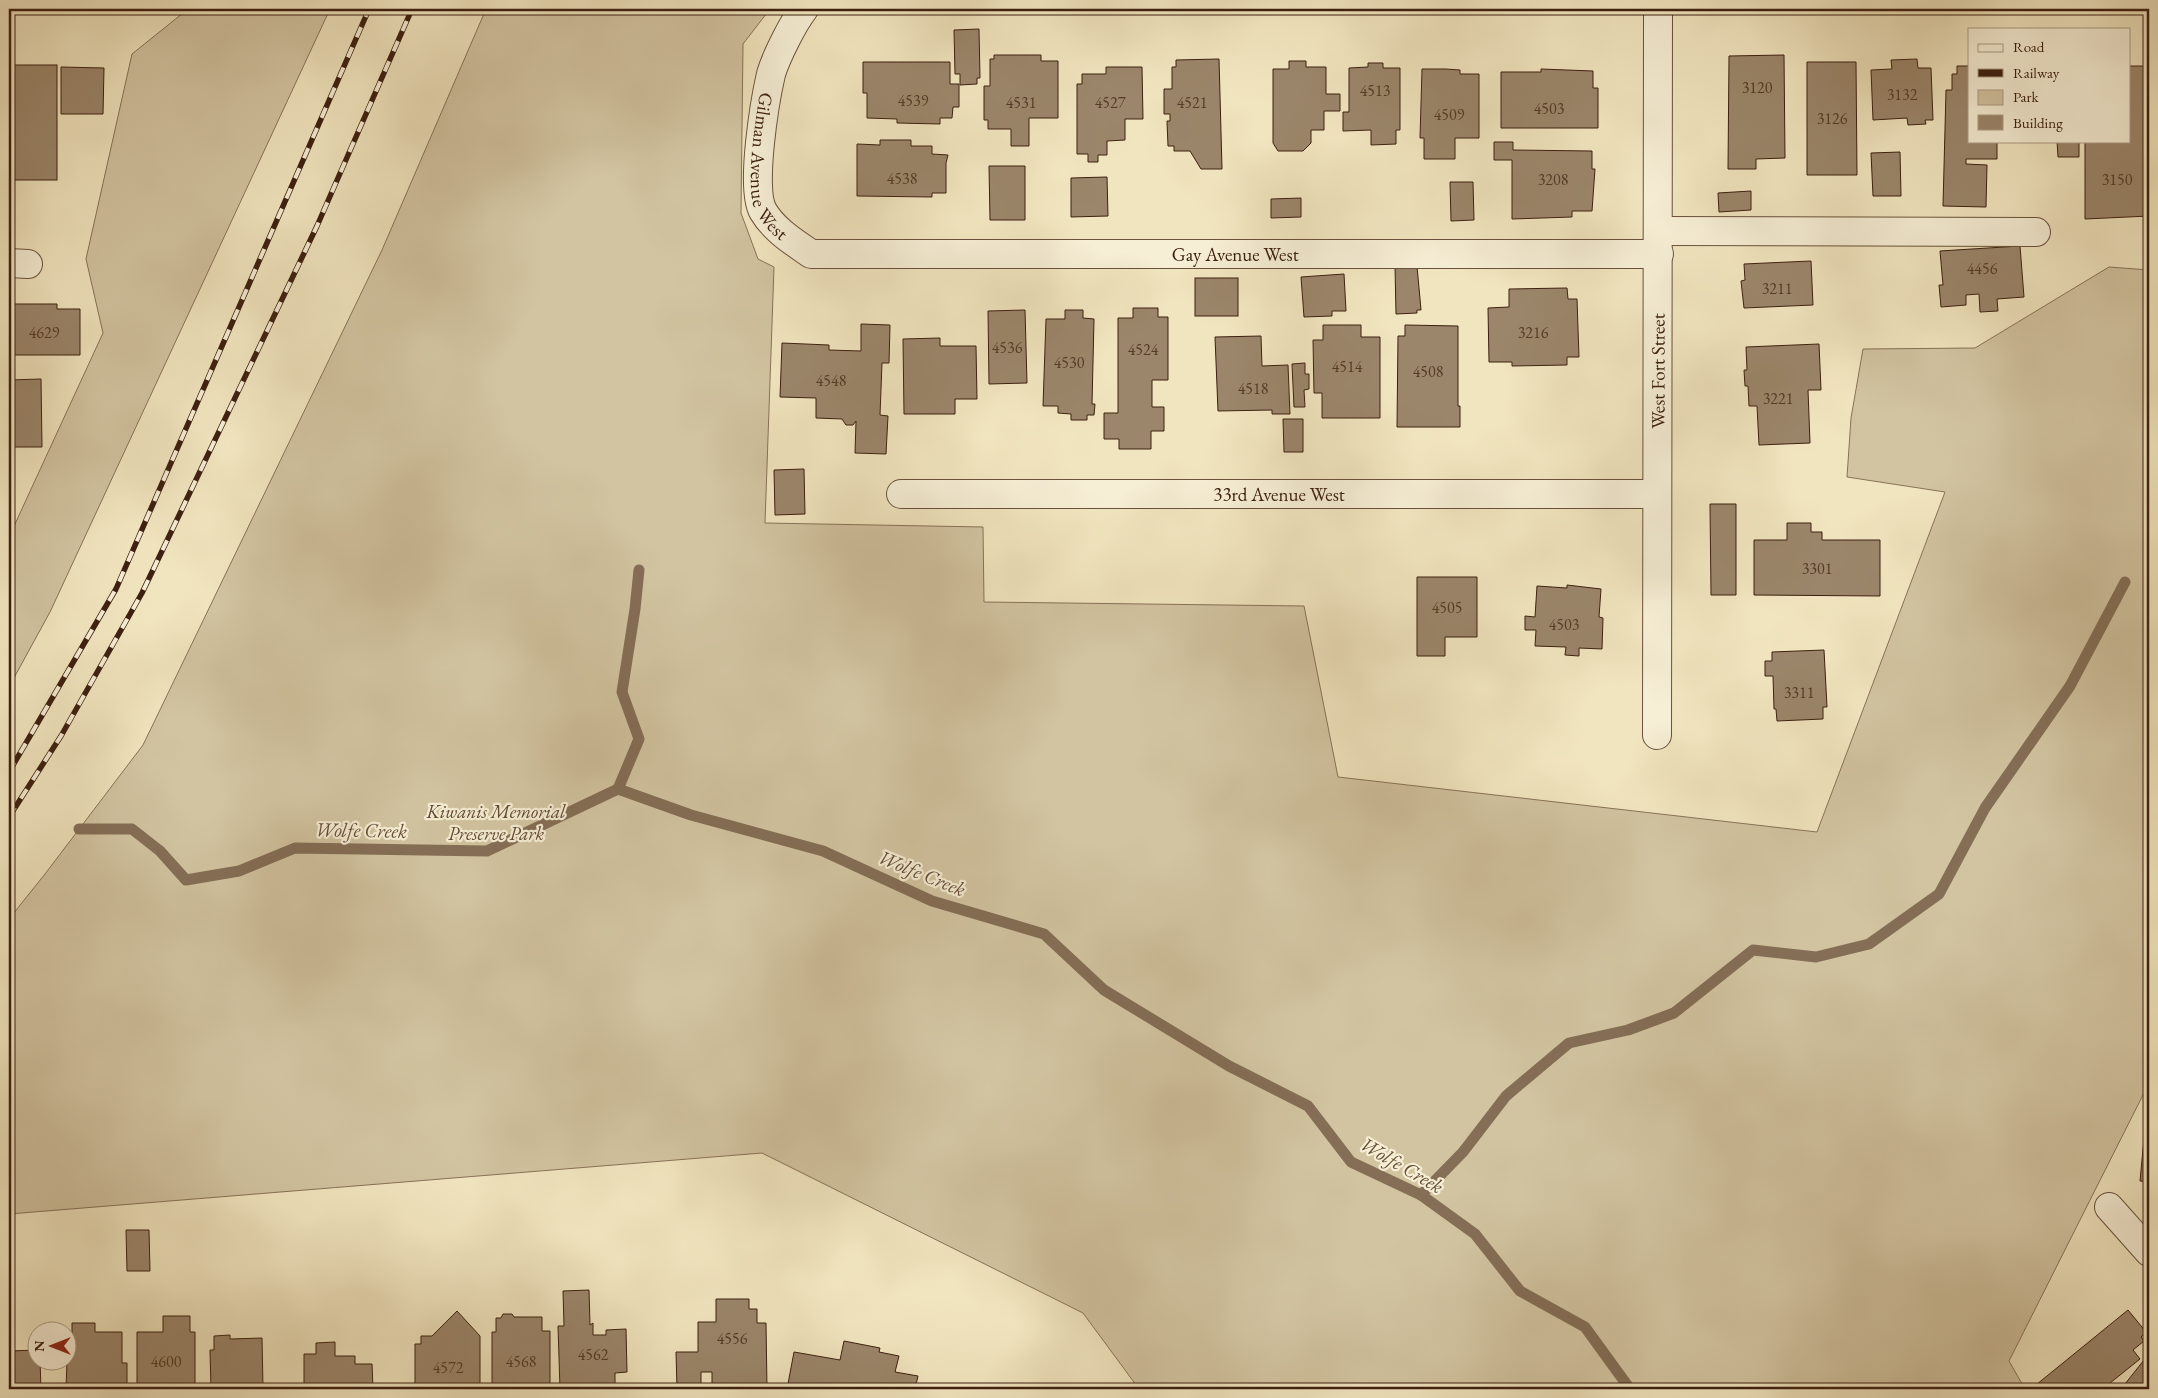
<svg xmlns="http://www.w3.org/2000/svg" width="2158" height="1398" viewBox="0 0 2158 1398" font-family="'EB Garamond',serif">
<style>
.green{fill:#d2c4a1;stroke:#887258}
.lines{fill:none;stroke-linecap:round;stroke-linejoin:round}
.stream{stroke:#846e56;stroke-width:11}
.building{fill:#9b866b;stroke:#3d2010}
.minor-casing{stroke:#6a513c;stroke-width:30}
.minor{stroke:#f6eed5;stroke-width:28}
.rail-casing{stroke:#3d2010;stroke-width:5.5}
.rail{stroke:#f6eed5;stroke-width:4;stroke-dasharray:11;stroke-linecap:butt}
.labels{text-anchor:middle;stroke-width:4.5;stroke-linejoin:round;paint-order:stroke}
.number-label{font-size:16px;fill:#543a27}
.street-label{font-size:19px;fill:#3d2010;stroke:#f6eed5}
.park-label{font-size:19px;font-style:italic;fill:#624934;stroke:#f6eed5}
.water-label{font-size:20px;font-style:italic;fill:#674e39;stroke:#f6eed5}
</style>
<rect width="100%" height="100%" fill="#f1e5bf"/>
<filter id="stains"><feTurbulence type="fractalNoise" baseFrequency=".004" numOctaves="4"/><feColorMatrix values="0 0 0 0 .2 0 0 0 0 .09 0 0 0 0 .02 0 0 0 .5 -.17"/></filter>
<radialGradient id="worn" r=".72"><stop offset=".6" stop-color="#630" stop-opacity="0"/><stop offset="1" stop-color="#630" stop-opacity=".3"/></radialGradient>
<g class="green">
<path d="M188,9H330L50,612L9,687V537L103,333L86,259L132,54Z"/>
<path d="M486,9H770L743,44L741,213L758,259L774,267L765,523L983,527L984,602L1304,606L1338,777L1817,832L1945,492L1847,477L1851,418L1863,349L1975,348L2109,267L2149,270V1083L2009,1361L2025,1389H1139L1083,1313L762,1153L9,1214V919L45,874L143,745L382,250Z"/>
</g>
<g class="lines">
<g class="stream">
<path d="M618,789L639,739L622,692L635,609L639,570"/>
<path d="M79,829H132L160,851L186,880L239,871L295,848L487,851L618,789L691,815L823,851L932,901L1044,934L1104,990L1229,1066L1308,1106L1351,1162L1421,1195L1475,1234L1520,1291L1585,1327L1630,1389"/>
<path d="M1421,1195L1463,1152L1506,1096L1569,1043L1628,1030L1674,1013L1753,950L1816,957L1869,944L1939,894L1985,808L2070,686L2125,582"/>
</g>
</g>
<g class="building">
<path d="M979,29L980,78H977V84L960,85V74H955L954,30Z"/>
<path d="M994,55H1041V61H1058V118H1029V146H1011V129H988V120H984V86H990V59H994Z"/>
<path d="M1784,55L1785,158L1756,159V169H1728L1729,56Z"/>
<path d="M1219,59L1222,169H1201L1190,151H1174V146H1168L1167,121H1170V114H1164V89H1172V67H1176V60Z"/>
<path d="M1917,59L1918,68H1931L1933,120H1925L1926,124L1908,125L1907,118L1873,120L1871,70L1892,69L1891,60Z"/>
<path d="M1289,61H1306V67H1326V94H1340V111H1324V130H1311V143L1303,151H1278L1273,143V69H1289Z"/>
<path d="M863,62H950V84H959V107H953L952,118H940V124L897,123V119L867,118V93H863Z"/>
<path d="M1807,62H1856L1857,175H1807Z"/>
<path d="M1368,63H1383V68H1400V130H1396V144L1371,145V130L1343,131V112H1349V68L1368,67Z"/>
<rect x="9" y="65" width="48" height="115"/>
<path d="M1957,66H1969V141H1997V159H1966V164L1987,165L1986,207L1943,206L1946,90H1952V74H1957Z"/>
<path d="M2129,66H2149V216L2085,219V141H2129Z"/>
<path d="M61,67L104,68L103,114H61Z"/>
<path d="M1106,67H1142L1143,119H1125V140L1107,141V155H1098V162H1088V154H1077V84H1082V74H1106Z"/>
<path d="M1422,69H1446L1460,70V74H1479V138H1455V159H1424V138H1420Z"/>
<path d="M1541,69L1593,71V88H1598V128H1501V72H1541Z"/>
<path d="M880,140H911V146H932V154L948,155L946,163V193H932V197L857,196V144L880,145Z"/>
<path d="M2057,141H2079V157H2058Z"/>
<path d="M1494,142H1513V150L1592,151V169H1595L1592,211H1572V217L1512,219V160H1494Z"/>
<path d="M1900,152L1901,196H1873L1871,153Z"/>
<path d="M989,166H1025V220H990Z"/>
<path d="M1107,177L1108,216L1071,217V178Z"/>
<path d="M1450,182H1473L1474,220L1451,221Z"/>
<path d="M1751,191V210L1719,212L1718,193Z"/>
<path d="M1301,198V217L1271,218V199Z"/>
<path d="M2020,246L2024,297L1997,299L1998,311L1980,312L1979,294L1966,295V305L1941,307L1939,285H1943L1940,251Z"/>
<path d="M1811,261L1813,305L1744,308L1741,281L1745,280L1744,264Z"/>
<path d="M1395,266H1417L1421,310H1417V313L1396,314Z"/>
<path d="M1344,274L1346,311H1332V316L1304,317L1301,277Z"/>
<rect x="1195" y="278" width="43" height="38"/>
<path d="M1567,288L1568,299H1577L1579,357H1567V365L1512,366V362H1489L1488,308L1509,307V289Z"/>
<path d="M9,296H14V304H57V309H80V355H9Z"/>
<path d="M1133,308H1158V317H1168V380H1152V407H1164V431H1151V449H1119V439H1104V413H1118V318H1133Z"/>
<path d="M1025,310L1027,383L989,384L988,311Z"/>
<path d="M1065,310H1083V318L1094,319L1092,404H1095L1094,415H1087V420H1071V414L1058,413V406H1043L1046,319H1065Z"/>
<path d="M861,324L890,325L889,363H882L880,415L888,416L886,454L855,453L856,421L853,425H846L842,419L816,418V398L780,397L782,343L829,345V350L861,351Z"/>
<path d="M1323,325H1361V337H1380V418H1322V393H1314L1313,340H1323Z"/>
<path d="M1405,325L1458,326V406H1460V427H1397L1398,336H1405Z"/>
<path d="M1261,336L1262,366L1288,365L1290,414H1272V410L1218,411L1215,337Z"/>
<path d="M940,338V346H976L977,399H955V414H904L903,339Z"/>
<path d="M1819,344L1821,390H1808L1810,443L1759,445L1757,406H1749L1748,386H1745L1744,370H1747L1746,347Z"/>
<path d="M1305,363V374H1309V389L1304,390L1305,407H1294L1292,364Z"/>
<path d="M41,379L42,447H9V380Z"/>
<path d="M1283,419H1303V452H1284Z"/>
<path d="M804,469L805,514L775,515L774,470Z"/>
<path d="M1710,504H1736V595H1711Z"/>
<path d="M1787,523H1811V532H1822V540H1880V596L1754,595V540H1787Z"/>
<path d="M1417,577H1477V637H1445V656H1417Z"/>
<path d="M1567,585L1601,589L1599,617L1603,618L1602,649L1579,648V656L1565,655L1566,647L1535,646L1536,630H1525V616L1535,617L1537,586L1567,588Z"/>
<path d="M1824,650L1827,707H1823V719L1777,721L1776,709H1774L1773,676H1765V661H1772V652Z"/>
<path d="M2146,1117H2149V1182L2140,1181Z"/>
<path d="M126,1230H149L150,1271H127Z"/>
<path d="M589,1290L590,1325L593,1323V1335H606V1330L626,1329L627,1372L615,1373V1389H560L558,1326H564L563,1291Z"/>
<path d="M716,1299H749V1309H757V1323H766L767,1389H712V1372H701V1389H677L676,1352H698V1322H716Z"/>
<path d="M2128,1310L2146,1332L2141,1337L2144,1341L2133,1350L2140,1359L2105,1387L2113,1389H2031Z"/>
<path d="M457,1311L480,1336V1389H415V1344H421V1336H432Z"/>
<path d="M503,1314H512L514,1317H542V1331H550V1389H492V1332H496V1318H501Z"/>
<path d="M163,1316H190V1332H195V1389H137V1332H163Z"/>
<path d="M72,1323H95V1332H122V1363H127V1384H121V1389H66L68,1333H72Z"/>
<path d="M230,1335V1339L262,1338L263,1389H211L210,1350H214V1336Z"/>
<path d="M844,1341L880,1348L879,1352L899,1356L895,1372L918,1376L915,1389H787L794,1352L840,1360Z"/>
<path d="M335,1342V1356H355V1364H372L373,1389H304V1354H316V1343Z"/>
<path d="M38,1350V1360H40L41,1389H9V1351Z"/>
<path d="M2144,1360L2147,1363L2149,1361V1389H2121Z"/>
</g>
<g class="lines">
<defs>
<g id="minor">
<path id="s1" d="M804,9C793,23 776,57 771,74C765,100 750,189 763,211C774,230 794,242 811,254H1659"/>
<path d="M1659,231L2036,232"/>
<path d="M9,263L28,264"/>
<path id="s2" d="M901,494H1656"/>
<path id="s3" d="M1657,735L1658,9"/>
<path d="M2109,1207L2149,1252"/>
</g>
</defs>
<use href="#minor" class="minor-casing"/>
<use href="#minor" class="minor"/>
<defs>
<g id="rail">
<path d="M9,772L116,589L369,9"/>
<path d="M9,817L61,736L142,593L317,226L412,9"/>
</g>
</defs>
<use href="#rail" class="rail-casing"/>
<use href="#rail" class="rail"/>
</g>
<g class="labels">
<g class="number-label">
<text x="1757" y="93">3120</text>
<text x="1375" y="96">4513</text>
<text x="1902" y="100">3132</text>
<text x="913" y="106">4539</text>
<text x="1021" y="108">4531</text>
<text x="1110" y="108">4527</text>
<text x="1192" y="108">4521</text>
<text x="1549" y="114">4503</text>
<text x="1449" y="120">4509</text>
<text x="1832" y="124">3126</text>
<text x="902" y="184">4538</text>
<text x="1553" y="185">3208</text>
<text x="2117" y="185">3150</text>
<text x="1982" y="274">4456</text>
<text x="1777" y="294">3211</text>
<text x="44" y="338">4629</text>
<text x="1533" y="338">3216</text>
<text x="1007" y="353">4536</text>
<text x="1143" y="355">4524</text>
<text x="1069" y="368">4530</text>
<text x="1347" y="372">4514</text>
<text x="1428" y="377">4508</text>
<text x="831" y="386">4548</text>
<text x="1253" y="394">4518</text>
<text x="1778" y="404">3221</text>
<text x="1817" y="574">3301</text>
<text x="1447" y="613">4505</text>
<text x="1564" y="630">4503</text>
<text x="1799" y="698">3311</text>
<text x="732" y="1344">4556</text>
<text x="593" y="1360">4562</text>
<text x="166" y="1367">4600</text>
<text x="521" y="1367">4568</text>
<text x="448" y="1373">4572</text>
</g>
<g class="street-label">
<text dy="7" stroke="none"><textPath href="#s1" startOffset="169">Gilman Avenue West</textPath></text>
<text dy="7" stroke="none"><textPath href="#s1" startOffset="701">Gay Avenue West</textPath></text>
<text dy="7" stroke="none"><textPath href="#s3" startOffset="364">West Fort Street</textPath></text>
<text dy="7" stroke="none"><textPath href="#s2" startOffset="378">33rd Avenue West</textPath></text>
</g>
<g class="park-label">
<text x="496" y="818">Kiwanis Memorial<tspan x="496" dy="22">Preserve Park</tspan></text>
</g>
<g class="water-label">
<text transform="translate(361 830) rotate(1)" y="7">Wolfe Creek</text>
<text transform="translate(922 873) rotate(22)" y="7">Wolfe Creek</text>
<text transform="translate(1402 1165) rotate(30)" y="7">Wolfe Creek</text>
</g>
</g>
<rect width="2158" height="1398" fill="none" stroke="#f1e5bf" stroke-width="30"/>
<rect x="10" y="10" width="2138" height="1378" fill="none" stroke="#3d2010" stroke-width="2.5"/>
<rect x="15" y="15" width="2128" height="1368" fill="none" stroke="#3d2010"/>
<rect x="1968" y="28" width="162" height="115" fill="#f6eed5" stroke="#ac9c86"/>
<rect x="1978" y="44" width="25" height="8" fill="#f6eed5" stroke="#ac9c86"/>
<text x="2013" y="52" font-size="15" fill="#3d2010">Road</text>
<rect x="1978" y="69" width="25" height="8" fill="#3d2010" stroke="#ac9c86"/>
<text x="2013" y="78" font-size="15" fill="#3d2010">Railway</text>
<rect x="1978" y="90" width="25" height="15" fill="#d2c4a1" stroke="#ac9c86"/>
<text x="2013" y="102" font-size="15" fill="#3d2010">Park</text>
<rect x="1978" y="115" width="25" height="15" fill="#9b866b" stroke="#ac9c86"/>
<text x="2013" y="128" font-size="15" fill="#3d2010">Building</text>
<g transform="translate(52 1346) rotate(270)"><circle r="24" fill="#f6eed5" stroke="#ac9c86"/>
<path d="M0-4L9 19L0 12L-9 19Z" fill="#8f2418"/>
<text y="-8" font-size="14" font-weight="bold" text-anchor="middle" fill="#3d2010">N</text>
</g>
<rect width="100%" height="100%" filter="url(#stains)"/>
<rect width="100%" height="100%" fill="url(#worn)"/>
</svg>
